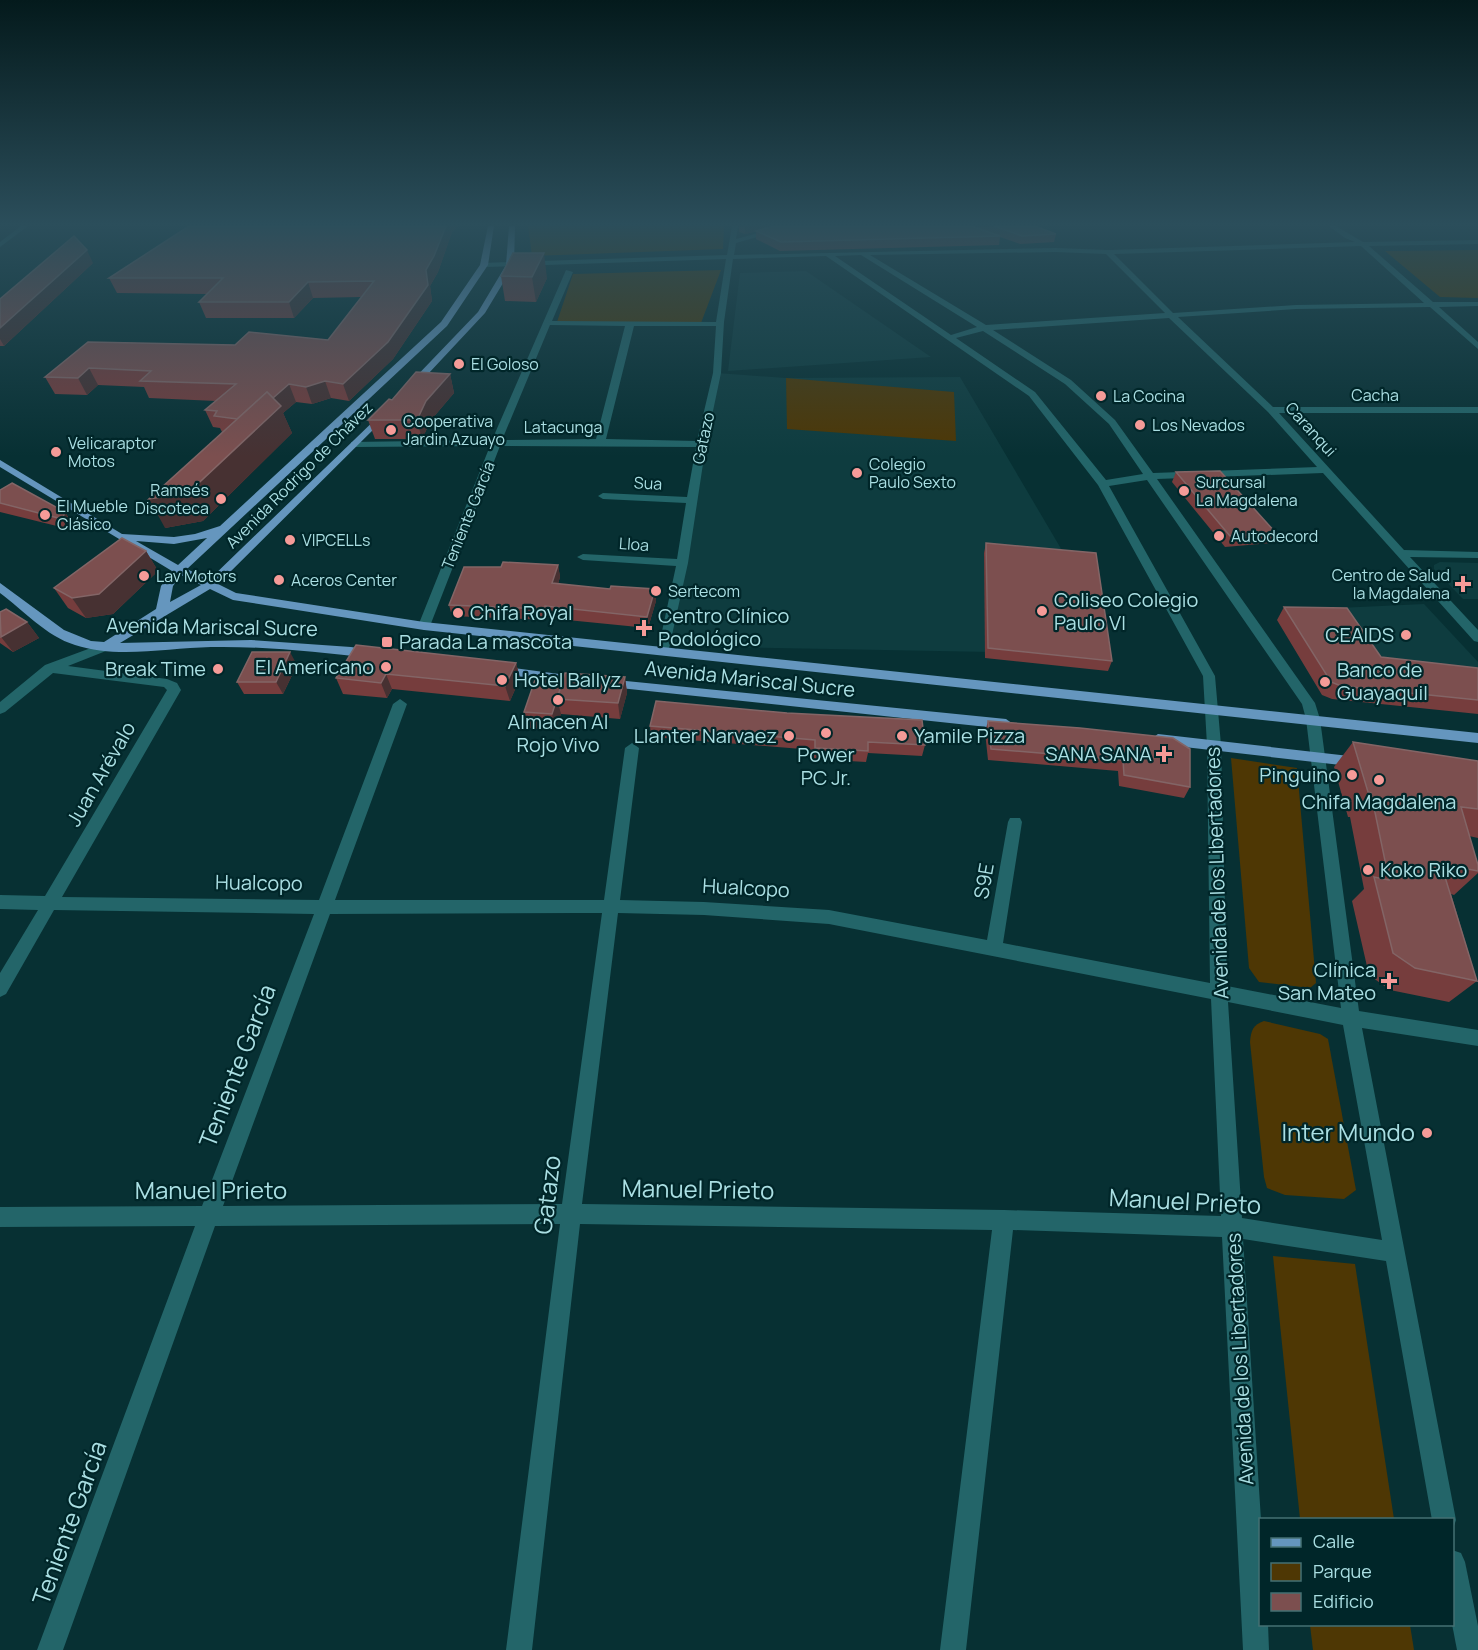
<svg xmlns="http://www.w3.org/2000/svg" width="1478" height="1650" viewBox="0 0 1478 1650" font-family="Manrope,sans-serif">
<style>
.built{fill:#0e3c3f}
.green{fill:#4e3704}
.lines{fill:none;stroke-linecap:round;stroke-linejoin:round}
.minor{fill:#236569;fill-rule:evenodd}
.major{fill:#6596be;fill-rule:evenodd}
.wall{fill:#763d3d}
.shaded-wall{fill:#473132}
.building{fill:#7c4f4f;stroke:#836566;stroke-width:1.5}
.poi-dot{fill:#f59b98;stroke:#002629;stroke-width:2}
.labels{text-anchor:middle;stroke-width:4.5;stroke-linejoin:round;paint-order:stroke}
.far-poi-label{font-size:16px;fill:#aadfe3;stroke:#002629;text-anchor:start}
.far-street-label{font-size:16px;fill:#aadfe3;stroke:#002629}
.poi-label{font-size:20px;fill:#aadfe3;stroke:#002629;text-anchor:start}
.street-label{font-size:20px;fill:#aadfe3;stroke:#002629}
.near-street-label{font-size:24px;fill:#aadfe3;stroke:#002629}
.near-poi-label{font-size:24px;fill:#aadfe3;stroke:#002629;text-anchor:end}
</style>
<rect width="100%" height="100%" fill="#073033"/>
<g class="built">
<path d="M806,271L931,357L728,371L740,273Z"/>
<path d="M717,373L786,378L960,377L1073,569L1103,654L662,646Z"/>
<path d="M1440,562L1478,563V599H1463L1434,569V565Z"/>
<path d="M1424,604L1478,662V682L1386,671L1338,608Z"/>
</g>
<g class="green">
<path d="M528,226H724L723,249L532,256Z"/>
<path d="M1478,250V298L1440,297L1385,251Z"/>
<path d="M721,270L701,323L557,322L573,274Z"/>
<path d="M786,378L954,392L956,441L787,429Z"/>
<path d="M1231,758L1297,768L1316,983L1310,988L1259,982L1249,968Z"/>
<path d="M1264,1021L1320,1034L1328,1039L1356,1190L1344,1199L1285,1195L1267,1188L1264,1177L1250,1042C1251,1030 1253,1025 1264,1021Z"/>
<path d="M1273,1256L1355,1264L1394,1519H1300Z"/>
<path d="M1310,1625H1410L1414,1650H1313Z"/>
</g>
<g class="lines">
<g class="minor">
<path d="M21,226H28L0,247V242Z"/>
<path d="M732,226H738L736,239L784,226H795L736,243L734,255L1056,248L1108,250L1355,242L1345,238L1329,226H1336L1363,242L1478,240V244L1369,246L1433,302H1478V306L1439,307L1478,342V349L1430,307L1296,309L1178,317L1273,407H1478V413H1279L1404,550L1478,552V558L1410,557L1478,630V642L1474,641L1323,473L1157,479L1315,703L1320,719L1359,1011L1478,1030V1046L1362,1028L1456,1520L1453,1529L1452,1520H1432L1386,1261L1243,1239L1261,1520L1260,1624H1268L1269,1650H1243L1222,1237L1013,1230L966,1650H940L992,1230L580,1224L532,1650H506L560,1224L215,1226L63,1650H37L195,1226L0,1227V1207L202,1206L314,914L54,910L6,994L0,997V973L38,910L0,909V895L45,896L167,690L164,687L53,673L5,712L0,714V702L45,665L107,642L111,643L113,646L111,649L68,666L167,679L177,683L181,690L62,897L319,900L393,704L400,699L407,704L335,900H604L625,748L632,743L639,748L620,900L704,902L829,910L987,940L1008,822L1010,818H1020L1022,822L1003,943L1210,983L1207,745L1203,676L1098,485L1029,396L826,256L733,259L724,322L721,373L706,444L688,563L668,653L664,654L658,650L676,566L583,560L577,557L583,554L677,559L686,503L603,499L598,496L603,493L687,497L696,447L500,446L430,626L424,630L418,626L490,446L354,447L351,446V442L492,440L566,270L573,272L552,321L716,322L726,259L484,267L481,263L727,255ZM1361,246L1424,303L1296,305L1173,313L1114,254ZM1056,252L1106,254L1165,313L986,325L870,255ZM861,255L977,327L951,335L835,256ZM1169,318L1268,412L1317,467L1153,473L1115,420L1071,380L993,330ZM550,325L625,326L596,439L502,440ZM634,326H716L713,373L697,441L606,439ZM983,331L1065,384L1109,424L1143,474L1106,480L1035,392L956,338ZM1147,480L1302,704L1306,719L1341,1008L1227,986L1221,745L1215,676L1109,486ZM578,913H602L562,1204L223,1206L330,914ZM618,913L704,915L829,924L1211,999L1221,1216L1004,1210L582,1204ZM1228,1002L1343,1025L1382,1240L1242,1218Z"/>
<path d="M1452,1550L1461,1553L1465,1562L1478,1626V1650H1457L1452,1624Z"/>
</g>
<g class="major">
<path d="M488,226H494L488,265L447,326L187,569L209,580L383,412L388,415L386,417L218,584L236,593L424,622L1478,733V743L424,630L233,600L210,589L120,643L251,640L351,647L371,650L377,654L371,658C318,652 265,646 211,647C167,648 117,659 75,645C46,636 23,610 0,593V583L64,630L91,641L104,642L156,609L161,586L172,571L0,467V460L122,534L174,537L195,534L220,526L441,322L480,265ZM207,538L178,565L136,541L174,544ZM181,575L201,585L170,602L173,586Z"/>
<path d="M509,226H515L514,265L485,313L414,389H408V385L478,312L506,265Z"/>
<path d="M499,666L582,677L589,681L582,685L494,673L493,670Z"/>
<path d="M606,679L1006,719L1013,724L1006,729L601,686L599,683L601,680Z"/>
<path d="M1158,734L1358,757L1365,762L1358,767L1158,744L1151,739Z"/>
</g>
</g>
<g class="wall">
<path d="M189,226H458L452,232L438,272L430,286L432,301L393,359L349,401L331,398L312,404L296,402L283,413L292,433L203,521L165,528L222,432L220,428L213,427L205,410L216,401L149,398L144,387L98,385L87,395L55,394L45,377L88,342L235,345L328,340L361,297L313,298L294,318H206L199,302L207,294L117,293L109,278Z"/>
<path d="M739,226H1035L1056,234L1054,242L1020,244L1000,237L999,245L780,251L756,239V231H758L745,234L739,232Z"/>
<path d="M93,263L4,346H0V299Z"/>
<path d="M501,276L547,278L536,302L505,301Z"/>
<path d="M450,374L454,393L431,420L422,439H375L368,420L392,400Z"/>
<path d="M1176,472L1276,533L1271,543L1225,547L1172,482Z"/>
<path d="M0,490L65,512L71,522L69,529L0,512Z"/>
<path d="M986,543L1112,661L1108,671L985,658L984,553Z"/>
<path d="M146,551L158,571L113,614L86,618L68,608L54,588Z"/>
<path d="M558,565L560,577L558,584L610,589H655L656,601L648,628L547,618V620L452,616L449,605L501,567Z"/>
<path d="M1284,607L1381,657L1478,668V714L1332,699L1322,695L1277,620Z"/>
<path d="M0,612L27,622L39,638L13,652L0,643Z"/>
<path d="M516,663L520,678L510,701L392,689L387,698L343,694L336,678Z"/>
<path d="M297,665L283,694H244L237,682Z"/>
<path d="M625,677L627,693L620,719L561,714L555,730L528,728L524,712L563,679Z"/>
<path d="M988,721L1080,728L1190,787L1184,798L1119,786L1118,771L988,760L985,732Z"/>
<path d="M650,726L925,745L922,756L868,753L866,762L814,759V750L651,737Z"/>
<path d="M1353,742L1478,761V838L1469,836L1478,865V873L1454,895L1451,894L1477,981L1449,1002L1390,990L1369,975L1352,901L1364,889L1350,817H1348L1334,767Z"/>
</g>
<g class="shaded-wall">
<path d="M446,226H458L452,232L438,272L430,286L432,301L393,359L349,401L343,384L426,270Z"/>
<path d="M745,226H775L745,234Z"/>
<path d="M87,250L93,263L4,346L0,339V328Z"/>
<path d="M544,253L547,278L536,302L532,277Z"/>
<path d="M308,282L313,298L294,318L289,302Z"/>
<path d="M89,368L98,385L87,395L78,378Z"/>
<path d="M450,374L454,393L431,420L422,439L417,420L426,401Z"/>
<path d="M325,381L331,398L312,404L306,387Z"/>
<path d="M289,384L296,402L283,413L292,433L203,521L165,528L149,499Z"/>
<path d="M65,512L71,522L69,529L62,519Z"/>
<path d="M146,551L158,571L113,614L86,618L72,598Z"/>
<path d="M558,565L560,577L555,594L552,583Z"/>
<path d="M655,589L656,601L648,628L647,617Z"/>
<path d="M545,606L547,618V620L544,609Z"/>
<path d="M27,622L39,638L13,652L1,637Z"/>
<path d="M290,652L297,665L283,694L276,682Z"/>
<path d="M516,663L520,678L510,701L505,686Z"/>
<path d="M386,674L392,689L387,698L381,683Z"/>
<path d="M625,677L627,693L620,719L618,703Z"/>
<path d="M557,699L561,714L555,730L552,714Z"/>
</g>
<g class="building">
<path d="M189,226H446L434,256L426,270L428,285L388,342L343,384L325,381L306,387L289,384L273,398L267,392L237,419L214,416L217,411L205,410L236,384L140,381L151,371L89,368L78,378L45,377L88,342L235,345L249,332L328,340L374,281L308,282L289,302H199L223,278H109Z"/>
<path d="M774,226H971L1000,236L781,242L756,231Z"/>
<path d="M994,226H1035L1056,234L1022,236Z"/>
<path d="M74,236L87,250L0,328V299Z"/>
<path d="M513,253H544L532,277L501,276Z"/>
<path d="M416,372L450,374L426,401L417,420H368L389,399L392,400Z"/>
<path d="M267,392L281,406L188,493L149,499Z"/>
<path d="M1220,471L1276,533L1230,536L1176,472Z"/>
<path d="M12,483L65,512L62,519L0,503V490Z"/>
<path d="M122,538L146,551L99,594L72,598L54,588Z"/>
<path d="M986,543L1096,553L1112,661L988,648Z"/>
<path d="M503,562L558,565L552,583L610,589L611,586L655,589L647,617L545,606L544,609L449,605L464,567H501Z"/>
<path d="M1284,607L1347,608L1381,657L1478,668V700L1341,686L1331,682Z"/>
<path d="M6,609L27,622L1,637L0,612Z"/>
<path d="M356,645L516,663L505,686L386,674L381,683L336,678Z"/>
<path d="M252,652H290L276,682H237Z"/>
<path d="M565,673L625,677L618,703L557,699L562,683L552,714L524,712L536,677L563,679Z"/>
<path d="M656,701L787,713L922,720L925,745L868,742V751L815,748V740L650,726Z"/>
<path d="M988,721L1080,728L1173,738L1190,749V787L1124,775L1123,760L991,749Z"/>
<path d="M1353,742L1478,761V809L1461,807L1478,865V871L1441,864L1477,981L1415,968L1393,953L1374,877L1389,880L1371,793L1368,792Z"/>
</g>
<linearGradient id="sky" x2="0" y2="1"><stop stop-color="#041a1c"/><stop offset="0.49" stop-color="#2b4e5b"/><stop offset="1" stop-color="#2b4e5b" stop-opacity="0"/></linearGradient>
<rect width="1478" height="457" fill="url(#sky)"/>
<g class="poi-dot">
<circle cx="459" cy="364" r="6"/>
<circle cx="1101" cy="396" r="6"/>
<circle cx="1140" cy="425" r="6"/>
<circle cx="391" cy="430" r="6"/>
<circle cx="56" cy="452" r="6"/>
<circle cx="857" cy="473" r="6"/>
<circle cx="1184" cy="491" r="6"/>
<circle cx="221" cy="499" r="6"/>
<circle cx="45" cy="515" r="6"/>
<circle cx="1219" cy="536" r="6"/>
<circle cx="290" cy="540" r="6"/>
<circle cx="144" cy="576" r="6"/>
<circle cx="279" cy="580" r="6"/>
<path d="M1460 575h6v6h6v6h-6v6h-6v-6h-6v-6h6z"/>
<circle cx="656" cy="591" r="6"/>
<circle cx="1042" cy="611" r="6"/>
<circle cx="458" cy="613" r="6"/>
<path d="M641 619h6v6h6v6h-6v6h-6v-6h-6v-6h6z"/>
<circle cx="1406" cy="635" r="6"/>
<rect x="381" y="636" width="12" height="12" rx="3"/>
<circle cx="386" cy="667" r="6"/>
<circle cx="218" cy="669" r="6"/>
<circle cx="502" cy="680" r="6"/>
<circle cx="1325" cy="682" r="6"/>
<circle cx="558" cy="700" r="6"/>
<circle cx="826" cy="733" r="6"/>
<circle cx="789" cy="736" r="6"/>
<circle cx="902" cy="736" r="6"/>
<path d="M1161 745h6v6h6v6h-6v6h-6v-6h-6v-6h6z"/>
<circle cx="1352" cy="775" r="6"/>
<circle cx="1379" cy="780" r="6"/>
<circle cx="1368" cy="870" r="6"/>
<path d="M1386 972h6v6h6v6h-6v6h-6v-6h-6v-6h6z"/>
<circle cx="1427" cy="1133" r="6"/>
</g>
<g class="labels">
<g class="far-poi-label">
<text x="471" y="370">El Goloso</text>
<text x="1113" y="402">La Cocina</text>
<text x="403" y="427">Cooperativa<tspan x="403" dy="18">Jardin Azuayo</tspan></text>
<text x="1152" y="431">Los Nevados</text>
<text x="68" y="449">Velicaraptor<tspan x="68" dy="18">Motos</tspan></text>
<text x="869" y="470">Colegio<tspan x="869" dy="18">Paulo Sexto</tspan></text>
<text x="1196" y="488">Surcursal<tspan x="1196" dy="18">La Magdalena</tspan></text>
<text x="209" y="496" text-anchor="end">Ramsés<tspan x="209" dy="18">Discoteca</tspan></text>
<text x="57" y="512">El Mueble<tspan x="57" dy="18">Clásico</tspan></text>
<text x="1231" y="542">Autodecord</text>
<text x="302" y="546">VIPCELLs</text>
<text x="1450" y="581" text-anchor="end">Centro de Salud<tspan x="1450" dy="18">la Magdalena</tspan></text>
<text x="156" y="582">Lav Motors</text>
<text x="291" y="586">Aceros Center</text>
<text x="668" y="597">Sertecom</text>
</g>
<g class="far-street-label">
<text x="1375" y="401">Cacha</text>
<text x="563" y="433">Latacunga</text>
<text transform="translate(1311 429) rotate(48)" y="6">Caranqui</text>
<text transform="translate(703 438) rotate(-78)" y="6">Gatazo</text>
<text transform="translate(299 475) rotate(-45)" y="6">Avenida Rodrigo de Chávez</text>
<text transform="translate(648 483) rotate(3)" y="6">Sua</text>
<text transform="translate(468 515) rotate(-68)" y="6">Teniente García</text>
<text transform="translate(634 544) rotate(4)" y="6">Lloa</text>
</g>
<g class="poi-label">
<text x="1054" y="607">Coliseo Colegio<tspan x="1054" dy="23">Paulo VI</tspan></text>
<text x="470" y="620">Chifa Royal</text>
<text x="658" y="623">Centro Clínico<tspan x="658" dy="23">Podológico</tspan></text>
<text x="1394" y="642" text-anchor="end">CEAIDS</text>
<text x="399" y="649">Parada La mascota</text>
<text x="374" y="674" text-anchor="end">El Americano</text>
<text x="206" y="676" text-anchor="end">Break Time</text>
<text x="1337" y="677">Banco de<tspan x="1337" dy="23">Guayaquil</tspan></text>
<text x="514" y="687">Hotel Ballyz</text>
<text x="558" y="729" text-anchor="middle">Almacen Al<tspan x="558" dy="23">Rojo Vivo</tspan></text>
<text x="777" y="743" text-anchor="end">Llanter Narvaez</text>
<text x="914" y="743">Yamile Pizza</text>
<text x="1152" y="761" text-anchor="end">SANA SANA</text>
<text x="826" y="762" text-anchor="middle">Power<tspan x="826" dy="23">PC Jr.</tspan></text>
<text x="1340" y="782" text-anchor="end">Pinguino</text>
<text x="1379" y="809" text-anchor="middle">Chifa Magdalena</text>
<text x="1380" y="877">Koko Riko</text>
<text x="1376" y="977" text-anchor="end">Clínica<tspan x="1376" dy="23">San Mateo</tspan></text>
</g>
<g class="street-label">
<text transform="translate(212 627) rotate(1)" y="7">Avenida Mariscal Sucre</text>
<text transform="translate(750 679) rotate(6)" y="7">Avenida Mariscal Sucre</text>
<text transform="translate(101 774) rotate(-60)" y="7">Juan Arévalo</text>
<text transform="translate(1217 873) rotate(-92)" y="7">Avenida de los Libertadores</text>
<text transform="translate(984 881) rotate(-80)" y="7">S9E</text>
<text transform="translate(259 883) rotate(1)" y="7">Hualcopo</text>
<text transform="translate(746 888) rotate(3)" y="7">Hualcopo</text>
<text transform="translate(1240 1359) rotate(-93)" y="7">Avenida de los Libertadores</text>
</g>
<g class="near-street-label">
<text transform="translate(238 1066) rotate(-69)" y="8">Teniente García</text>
<text transform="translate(698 1190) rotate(1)" y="8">Manuel Prieto</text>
<text x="211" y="1199">Manuel Prieto</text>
<text transform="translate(548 1195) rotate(-83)" y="8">Gatazo</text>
<text transform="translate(1185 1202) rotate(3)" y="8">Manuel Prieto</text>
<text transform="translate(70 1523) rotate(-70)" y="8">Teniente García</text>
</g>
<g class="near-poi-label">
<text x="1415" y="1141">Inter Mundo</text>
</g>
</g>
<rect x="1259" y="1518" width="195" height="108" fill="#002629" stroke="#447073" stroke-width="1.5"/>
<rect x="1271" y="1538" width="30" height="9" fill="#6596be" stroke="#447073" stroke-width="1.5"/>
<text x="1313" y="1548" font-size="18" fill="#aadfe3">Calle</text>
<rect x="1271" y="1563" width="30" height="18" fill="#4e3704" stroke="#447073" stroke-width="1.5"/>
<text x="1313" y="1578" font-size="18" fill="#aadfe3">Parque</text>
<rect x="1271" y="1593" width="30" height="18" fill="#7c4f4f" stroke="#447073" stroke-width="1.5"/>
<text x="1313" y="1608" font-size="18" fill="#aadfe3">Edificio</text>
</svg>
